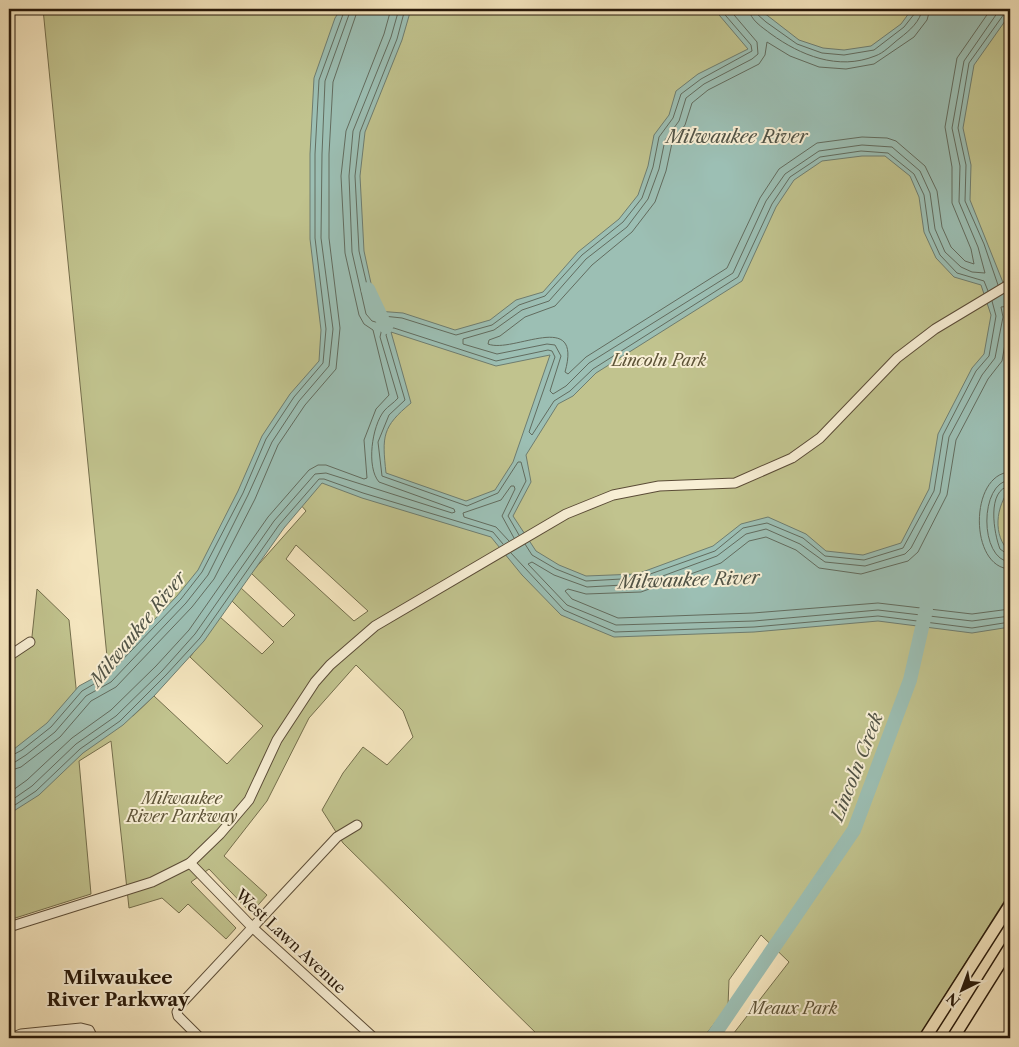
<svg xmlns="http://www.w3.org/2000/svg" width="1019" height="1047" viewBox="0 0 1019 1047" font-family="'Libre Caslon Text',serif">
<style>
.green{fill:#c1c38e;stroke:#746e4c;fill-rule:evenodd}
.water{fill:#9cbfb4;stroke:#6e7d70;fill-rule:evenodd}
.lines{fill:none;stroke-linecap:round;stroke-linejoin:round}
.shore{stroke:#626c5f;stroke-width:1}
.river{stroke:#9cbfb4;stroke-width:14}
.minor-casing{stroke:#5b4c37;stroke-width:11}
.major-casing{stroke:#28190a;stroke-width:14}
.minor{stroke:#f8efd5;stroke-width:9}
.major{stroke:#f5e6bf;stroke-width:11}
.labels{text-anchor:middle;stroke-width:4;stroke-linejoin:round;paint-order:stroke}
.park-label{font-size:16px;font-style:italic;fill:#5e5438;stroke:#f8efd5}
.street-label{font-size:16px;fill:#28190a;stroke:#f8efd5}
.water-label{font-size:18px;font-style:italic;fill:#515346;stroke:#f8efd5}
.quarter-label{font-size:19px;font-weight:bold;fill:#28190a;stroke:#f8efd5}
</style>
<rect width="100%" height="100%" fill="#f5e6bf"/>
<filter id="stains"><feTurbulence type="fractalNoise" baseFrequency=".004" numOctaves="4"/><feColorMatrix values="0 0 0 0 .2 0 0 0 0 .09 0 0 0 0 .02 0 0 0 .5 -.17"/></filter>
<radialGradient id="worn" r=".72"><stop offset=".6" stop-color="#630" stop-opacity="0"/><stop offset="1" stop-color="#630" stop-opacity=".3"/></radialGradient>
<path class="green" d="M43,9H1010V892L918,1038H730L789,962L761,935L729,980L728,1006L703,1038H541L343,843L322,810L343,773L363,747L387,765L413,737L403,711L356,665L309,718L267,801L224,856L267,895L251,913L209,869L191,882L236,928L226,939L188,904L179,913L162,898L129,908L111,741L79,761L91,894L9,920V660L31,646L37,589L69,620L77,697L133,716L154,696L227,764L263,726L190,657L220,617L262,654L274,642L231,600L240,587L283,627L295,615L251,573L306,511L300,504L109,677ZM296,545L368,611L354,621L286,559Z"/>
<path class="water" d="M341,9H411L402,40L365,132L360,176L364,251L377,311L403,313L455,330L490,320L516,300L543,292L578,252L619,219L638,195L648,166L654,135L669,115L676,91L698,74L748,49L714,9H759L799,40L823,48L844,50L871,46L901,24L912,9H1010V14L974,65L963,128L971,165L970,200L1010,300V489C996,506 992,536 1010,552V627L972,633L878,621L754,632L614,637L561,615L522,575L491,537L362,498L322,483L284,528L204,641L154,696L123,725L83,753L39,795L9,814V753L47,723L79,686L103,673L177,596L198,570L238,491L262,436L290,394L319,361L321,330L310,239V154L314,78L335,18ZM862,156H885L910,176L919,197L924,232L936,258L954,277L981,285L991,315L984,354L972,368L938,434L929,489L901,543L863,555L826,551L806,534L768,517L741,524L713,546L637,574L586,576L559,565L536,551L513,516L531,482L526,455L558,404L573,396L596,373L742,281L776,207L794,180L822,161ZM391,332L496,366L550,355L513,462L495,490L466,501L386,473C382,436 382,427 411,403Z"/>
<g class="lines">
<g class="shore">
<path d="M405,9L397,39L360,132L355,176L359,251L374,315L402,318L456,335L492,325L519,305L545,296L582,255L623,222L642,198L653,167L659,137L673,118L681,94L701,79L752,51L751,45L720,9"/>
<path d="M729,9L757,42L758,54L752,59L704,84L686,98L679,121L665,140L659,169L648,199L627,227L586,259L549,301L522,310L494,330L463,339V344L497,354L547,344L555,345L561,356L550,391L553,394L566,386L589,363L733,273L766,201L785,174L819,151L862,145L892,147L920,171L930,193L935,229L945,252L961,267L972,272L985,273L978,247L959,202L960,166L952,128L964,61L1000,9"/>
<path d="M749,9C750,20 762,27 771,34C800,55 838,71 875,56C884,53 892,44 900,38C909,31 921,21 922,9"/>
<path d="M756,9L757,14L766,22L797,44L822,53L844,55L874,50L904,27L915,13L916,9"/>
<path d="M930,9L927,20L914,37L874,64L846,69L819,67L790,56L767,42L765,55L759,64L708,90L692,103L685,125L672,143L666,171L655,202L632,232L592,265L555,306L525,317L500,336L489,340L488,344C513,354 583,308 565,372L568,374L586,357L727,268L760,198L779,169L817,143L862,137L887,138L896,141L925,166L937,191L942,227L951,247L965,261L974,264L971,249L952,203V167L945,127L957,58L991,9"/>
<path d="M998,285L984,244L965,201L966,165L958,128L969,63L1004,14L1010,12"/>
<path d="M1010,306L1001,307L1003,317L995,358L982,375L949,437L940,493L911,548L905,554L865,566L825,562L800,544L766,529L746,534L717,556L641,584L587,587L554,575L532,562L528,564L567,605L616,625L754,621L878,610L972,621L1010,616"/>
<path d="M1010,315L1002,361L988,379L956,440L947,495L918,552L908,561L861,574L819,568L796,550L766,537L749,541L721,563L641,592L586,594L568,589L565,591L572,599L618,618L753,613L878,603L972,614L1010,609"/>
<path d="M1010,472C969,474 969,568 1010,569"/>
<path d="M1010,480C979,482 979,560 1010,562"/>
<path d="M1010,486C986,489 994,534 1000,549L1010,556"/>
<path d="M519,535L508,516L526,481L521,462H518L498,493L467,506L382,476L378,442L389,415L405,400L386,335L389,328H394L496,361L548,350L552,351L555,357L529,432L532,435L554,401L570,391L593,369L738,277L772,204L790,177L820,157L861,151L888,153L914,174L924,195L929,231L940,255L957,273L984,281L988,291"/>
<path d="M509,541L496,527L464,517L463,513L501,500L511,486H514L515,489L502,516L514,538"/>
<path d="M525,544L532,555L556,569L586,581L639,578L715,551L743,528L767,523L803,538L825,556L864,560L903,548L934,491L943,435L976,371L989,356L996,316L992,301"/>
<path d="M511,553L564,610L615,632L754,627L878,616L972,628L1010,622"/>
<path d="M9,757L22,750L51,727L82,691L106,677L181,599L202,572L243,493L266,439L294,397L323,363L326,329L315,238V154L319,80L345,9"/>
<path d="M9,763L15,762L26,755L55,732L86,696L111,682L186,603L208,575L248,495L272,442L299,401L329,366L333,329L321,238L322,154L325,81L351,9"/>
<path d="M9,771L21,767L60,737L91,701L116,687L192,607L214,579L255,499L278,445L305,405L336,369L340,328L329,238V154L333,82L358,9"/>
<path d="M9,793L27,780L72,738L111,710L156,666L189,630L268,517L309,470L318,465H326L364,479L367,478L364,440L376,409L389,395L373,330L364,324L359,315L345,253L341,176L346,131L384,34L391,9"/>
<path d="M9,802L32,786L76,744L116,716L162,671L195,634L274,521L315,474L326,473L452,513L455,512L454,509L379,482C366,467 372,426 384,411C388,406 394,403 398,398L380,337L383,324L372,321L366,314L352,252L349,176L353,131L391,37L399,9"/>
<path d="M9,809L36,791L80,749L120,721L166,675L200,638L279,525L319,479H324L363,493L493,532L503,544"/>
</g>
<g class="river">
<path d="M368,289L386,327"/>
<path d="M712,1038L854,830L910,680L926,610"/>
</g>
<defs>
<g id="minor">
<path d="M9,656L30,642"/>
<path d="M190,863L252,927L374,1038"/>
<path d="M9,927L152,882L190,863L220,834L249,800L277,740L315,682L330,665L375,626L566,514L613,495L659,486L735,483L792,458L820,438L897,358L935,329L1010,284"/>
<path d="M11,1038L21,1034L81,1028L89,1030L93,1038"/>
<path d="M200,1038L178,1016L177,1012L181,1004L337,837L357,825"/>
</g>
<g id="major">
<path d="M925,1038L1010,905"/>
<path d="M953,1038L1010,947"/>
</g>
</defs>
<use href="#minor" class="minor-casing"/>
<use href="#major" class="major-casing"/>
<use href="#minor" class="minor"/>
<use href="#major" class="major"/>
</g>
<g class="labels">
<g class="park-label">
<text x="659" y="366">Lincoln Park</text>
<text x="182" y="804">Milwaukee<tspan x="182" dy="18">River Parkway</tspan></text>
<text x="793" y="1014">Meaux Park</text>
</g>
<g class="street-label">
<text transform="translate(291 941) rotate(43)" y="6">West Lawn Avenue</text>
</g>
<g class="water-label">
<text x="737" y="143">Milwaukee River</text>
<text transform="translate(689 580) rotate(-2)" y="6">Milwaukee River</text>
<text transform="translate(138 629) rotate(-51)" y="6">Milwaukee River</text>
<text transform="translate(857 767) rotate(-69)" y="6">Lincoln Creek</text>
</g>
<g class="quarter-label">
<text x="118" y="984">Milwaukee<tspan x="118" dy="22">River Parkway</tspan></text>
</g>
</g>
<rect width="1019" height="1047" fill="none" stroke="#f5e6bf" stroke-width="30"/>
<rect x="10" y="10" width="999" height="1027" fill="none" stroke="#28190a" stroke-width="2.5"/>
<rect x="15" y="15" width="989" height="1017" fill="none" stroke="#28190a"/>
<g transform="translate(962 990) rotate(222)" stroke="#f8efd5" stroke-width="4" paint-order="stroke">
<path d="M0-4L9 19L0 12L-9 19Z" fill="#28190a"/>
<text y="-8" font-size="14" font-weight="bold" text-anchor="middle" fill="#28190a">N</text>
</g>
<rect width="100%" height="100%" filter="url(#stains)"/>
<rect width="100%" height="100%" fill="url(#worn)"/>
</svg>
